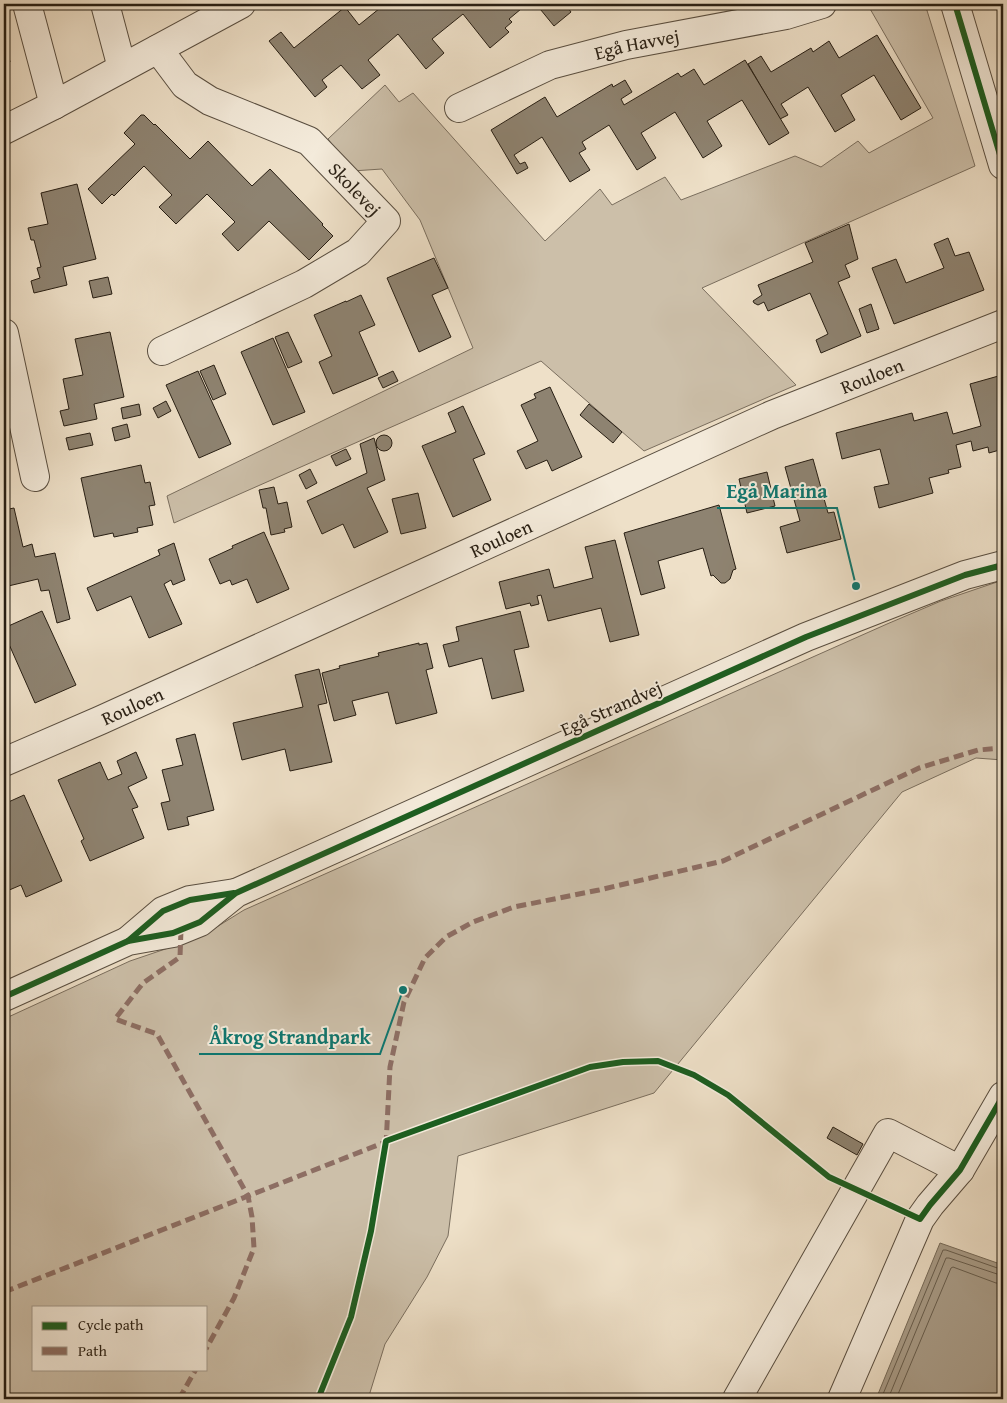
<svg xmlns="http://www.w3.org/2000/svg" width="1007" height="1403" viewBox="0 0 1007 1403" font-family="'Gentium Book Plus',serif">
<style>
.green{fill:#ccbfa9;stroke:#7a6e5e;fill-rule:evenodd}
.water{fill:#aa9e8a;stroke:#766b5a}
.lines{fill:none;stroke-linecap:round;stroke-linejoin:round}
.shore{stroke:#685e4e;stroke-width:1}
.building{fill:#8e8371;stroke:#271e13}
.minor-casing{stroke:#594e40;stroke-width:30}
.minor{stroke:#f4ebdb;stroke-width:28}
.quiet{stroke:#8d6e63;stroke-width:5;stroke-dasharray:10 5;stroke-linecap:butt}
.cycleway-casing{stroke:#f4ebdb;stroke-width:9}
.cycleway{stroke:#1b5e20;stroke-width:6}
.labels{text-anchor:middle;stroke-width:4;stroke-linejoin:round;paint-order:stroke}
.street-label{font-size:19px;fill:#271e13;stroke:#f4ebdb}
.leader{fill:none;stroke:#0f766e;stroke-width:2}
.callout-dot{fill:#0f766e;stroke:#f4ebdb;stroke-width:2}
.callout-label{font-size:20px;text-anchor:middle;font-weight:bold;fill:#0f766e;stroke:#f4ebdb;stroke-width:4;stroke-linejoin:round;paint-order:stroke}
</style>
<rect width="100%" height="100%" fill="#eee0c8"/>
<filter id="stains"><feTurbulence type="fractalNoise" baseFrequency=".004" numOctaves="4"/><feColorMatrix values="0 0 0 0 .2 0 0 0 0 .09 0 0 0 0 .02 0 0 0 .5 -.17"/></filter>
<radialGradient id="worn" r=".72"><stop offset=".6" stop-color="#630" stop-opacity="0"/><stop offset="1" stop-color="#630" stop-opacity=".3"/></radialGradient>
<g class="green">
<path d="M880,4H925L975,166L702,288L796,385L644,451L541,361L174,523L167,496L473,348L420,220L382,169L352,171L328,139L385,85L399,102L413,93L545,241L600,189L612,205L665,177L681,200L795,156L821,167L858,141L869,153L933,118L869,7Z"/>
<path d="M1003,580V760L976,758L902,792L654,1093L458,1156L448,1236L427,1277L385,1344L368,1399H4V1019L130,961L186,942L215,928L244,910L887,624L941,601ZM34,1307H206V1369H34Z"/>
</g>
<path class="water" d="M940,1243L1003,1265V1399H876Z"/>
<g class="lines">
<g class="shore">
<path d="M881,1399L943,1250H946L1003,1270"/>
<path d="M888,1399L946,1258H949L1003,1276"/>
<path d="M896,1399L951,1268L953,1267L996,1283H1003"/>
</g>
</g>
<g class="building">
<path d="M385,4H420L422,5L423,4H527L509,19L512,22L505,28L509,32L490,48L463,14L432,39L444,53L426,69L398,34L368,60L380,75L362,89L341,65L322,80L327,87L315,97L269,41L281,32L294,48L345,7L359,25Z"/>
<path d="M536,4H565L571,12L554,26Z"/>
<path d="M877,35L921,108L901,120L874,75L841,95L855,120L835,132L808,87L781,104L788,115L780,119L748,64L761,56L771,72L811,48L813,52L829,41L839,58Z"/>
<path d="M4,36L10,62L4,63Z"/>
<path d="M745,60L789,133L769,145L742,100L707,121L722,146L703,158L675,112L641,133L656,158L637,170L609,125L582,142L586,149L579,153L590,170L570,182L542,137L514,155L520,164L525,162L528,168L517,174L491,130L545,97L557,117L612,84L613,87L625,80L632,92L621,99L624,105L678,73L681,77L694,69L704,85Z"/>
<path d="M141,115H144L154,125L155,124L190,159L208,141L252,186L270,169L323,224L322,225L333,236L309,260L269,221L238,251L222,234L235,222L207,194L176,224L159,207L172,195L144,166L114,196L112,194L102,204L88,189L135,144L124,133Z"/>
<path d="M77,184L96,259L63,267L67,285L34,293L31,281L40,278L37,268L41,267L34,240H31L28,228L48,224L41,193Z"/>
<path d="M849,224L858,259L845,265L850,277L838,282L861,336L821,353L816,340L828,334L810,293L768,311L764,302L758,305L754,303L753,301L762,295L758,285L813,262L805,243Z"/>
<path d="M948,238L955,256L969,252L984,290L894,324L872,268L896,259L906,283L944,268L934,244Z"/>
<path d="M434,258L448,288L432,295L451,337L419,352L387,278Z"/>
<path d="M108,277L112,294L93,298L89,281Z"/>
<path d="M361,295L375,325L359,332L378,375L333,394L319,362L332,356L314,315L346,301V302Z"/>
<path d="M871,304L879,329L867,333L859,309Z"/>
<path d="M110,332L124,397L94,404L97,419L64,426L60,411L69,409L63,379L83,375L75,339Z"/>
<path d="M288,332L302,362L288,368L275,337Z"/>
<path d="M273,338L305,412L273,425L241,352Z"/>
<path d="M214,365L226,394L213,400L200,371Z"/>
<path d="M198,371L231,444L199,458L166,385Z"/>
<path d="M393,371L398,381L383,388L378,378Z"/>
<path d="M1002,375L1003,449L989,453L988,447L973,451L971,441L956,445L961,467L948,470L949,473L929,478L933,493L879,508L874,487L889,484L880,449L842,459L836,433L912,413L914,421L947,412L953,434L981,426L970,384Z"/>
<path d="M550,387L582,457L552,471L547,460L526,469L517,451L538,441L521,405L536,398L534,394Z"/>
<path d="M166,401L171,411L158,418L153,408Z"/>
<path d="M139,404L141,415L123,419L121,408Z"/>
<path d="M589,404L622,432L613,443L580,415Z"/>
<path d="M463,406L485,454L473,459L491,500L453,517L422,446L456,432L448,413Z"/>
<path d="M127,424L130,437L115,441L112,428Z"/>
<path d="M90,433L93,445L69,450L66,438Z"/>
<circle cx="384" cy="443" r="8"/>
<path d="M374,438L385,480L367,488L388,532L354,548L343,524L322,534L307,501L367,473L360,444Z"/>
<path d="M346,449L351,459L336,466L331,456Z"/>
<path d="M813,459L828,513L834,512L841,539L787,553L780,527L800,521L785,467Z"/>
<path d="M141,465L145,483L150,482L155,505L149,506L153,525L137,528L138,532L114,537L113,533L94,537L81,478Z"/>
<path d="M310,469L317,483L306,489L299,475Z"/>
<path d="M767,472L775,506L747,513L739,479Z"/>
<path d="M274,487L278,504L287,502L292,527L284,529L285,532L271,535L266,508H263L259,490Z"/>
<path d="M418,493L426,528L401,534L392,499Z"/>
<path d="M719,505L736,569L733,570L730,579L725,583H721L713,575L711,576L703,548L658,561L665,588L641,595L624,533Z"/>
<path d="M14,508L23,547L32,544L35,557L55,553L70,619L57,623L49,590L41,591L38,579L4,587V510Z"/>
<path d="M264,532L289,589L257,603L247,579L232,585L230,580L220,584L209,559L233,548L232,546Z"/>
<path d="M615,540L639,635L610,642L601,608L548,621L541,595L537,596L539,604L531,606L530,603L506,609L499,582L549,569L554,588L593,578L585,547Z"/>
<path d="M174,543L185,580L173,585L171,580L164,584L182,624L149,638L131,596L97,611L87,588L160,555L158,550Z"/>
<path d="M42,611L76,685L35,703L4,633V628Z"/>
<path d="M520,611L529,647L514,650L524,691L492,699L482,658L449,667L443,645L459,641L456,627Z"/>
<path d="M419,643V645L427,643L433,668L426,670L437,713L396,724L388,692L352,701L356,715L334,721L322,673L340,668L339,666L379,656L378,653Z"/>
<path d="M319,669L327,703L318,705L332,762L290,771L285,749L242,760L233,723L303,707L295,675Z"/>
<path d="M195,734L214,810L187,817L189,825L168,830L161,803L170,801L162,770L183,765L176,739Z"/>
<path d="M136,752L147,778L128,787L138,807L132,809L144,838L90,861L81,841L84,839L58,780L100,762L108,780L122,774L117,761Z"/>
<path d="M24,795L62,881L26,897L21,885L7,891L4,885V804Z"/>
<path d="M833,1127L863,1144L857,1155L827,1138Z"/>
</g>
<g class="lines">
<defs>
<g id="minor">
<path d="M27,4L54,105"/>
<path d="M105,4L122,68"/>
<path d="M955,4L1003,165"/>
<path id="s1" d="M158,49L185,85L210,101L309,141L386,221L358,252L304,284L162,351"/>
<path id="s2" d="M459,108L550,65L626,45L786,15L822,4"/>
<path d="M4,130L54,105L241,4"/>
<path d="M4,333L35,477"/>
<path id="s3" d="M4,762L101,720L772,415L1003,324"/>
<path d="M129,940L163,911L190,900L235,893"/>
<path d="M4,997L128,941L173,933L200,922L236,893L806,637L965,575L1003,565"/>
<path d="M737,1399L888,1133L960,1170"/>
<path d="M842,1399L920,1219L930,1205L960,1170L1003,1096"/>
</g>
</defs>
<use href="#minor" class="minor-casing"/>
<use href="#minor" class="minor"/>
<g class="quiet">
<path d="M181,930L180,957L143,983L115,1019L157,1034L248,1196L252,1217L254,1248L234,1298L206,1349"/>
<path d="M386,1145L390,1067L404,1002L425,958L446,937L473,922L514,907L599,890L723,861L919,768L978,750L1003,748"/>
<path d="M4,1292L388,1141"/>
<path d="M179,1399L196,1369"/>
</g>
<defs>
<g id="cycleway">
<path d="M955,4L1003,165"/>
<path d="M128,941L163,911L190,900L234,893"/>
<path d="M4,997L128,941L173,933L200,922L236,893L806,637L965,575L1003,565"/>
<path d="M318,1399L351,1317L371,1231L386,1141L590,1067L623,1062L658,1061L694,1075L728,1095L829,1177L920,1219L930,1205L960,1170L1003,1096"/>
</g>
</defs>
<use href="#cycleway" class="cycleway-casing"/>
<use href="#cycleway" class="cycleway"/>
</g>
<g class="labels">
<g class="street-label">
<text dy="7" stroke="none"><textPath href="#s2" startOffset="190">Egå Havvej</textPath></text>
<text dy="7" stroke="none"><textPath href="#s1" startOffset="248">Skolevej</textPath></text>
<text dy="7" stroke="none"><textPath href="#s3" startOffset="950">Rouloen</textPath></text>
<text dy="7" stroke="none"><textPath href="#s3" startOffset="545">Rouloen</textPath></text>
<text dy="7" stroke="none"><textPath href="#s3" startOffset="140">Rouloen</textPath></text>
<text transform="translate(611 708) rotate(-24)" y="7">Egå Strandvej</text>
</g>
</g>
<path class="leader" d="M856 586L837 508H717M403 990L380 1054H199"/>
<g class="callout-dot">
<circle cx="856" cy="586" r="5"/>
<circle cx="403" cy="990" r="5"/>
</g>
<g class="callout-label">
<text x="777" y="498">Egå Marina</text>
<text x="290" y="1044">Åkrog Strandpark</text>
</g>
<rect width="1007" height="1403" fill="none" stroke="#eee0c8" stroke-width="20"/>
<rect x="5" y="5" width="997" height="1393" fill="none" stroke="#271e13" stroke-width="2.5"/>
<rect x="10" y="10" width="987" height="1383" fill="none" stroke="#271e13"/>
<rect x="32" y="1306" width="175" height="65" fill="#f4ebdb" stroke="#a2998b"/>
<rect x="42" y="1322" width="25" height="8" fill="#1b5e20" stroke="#a2998b"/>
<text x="78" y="1330" font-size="15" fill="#271e13">Cycle path</text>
<rect x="42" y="1347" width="25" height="8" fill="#8d6e63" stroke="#a2998b"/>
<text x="78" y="1356" font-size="15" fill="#271e13">Path</text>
<rect width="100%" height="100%" filter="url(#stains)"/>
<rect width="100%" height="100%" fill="url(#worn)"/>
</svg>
